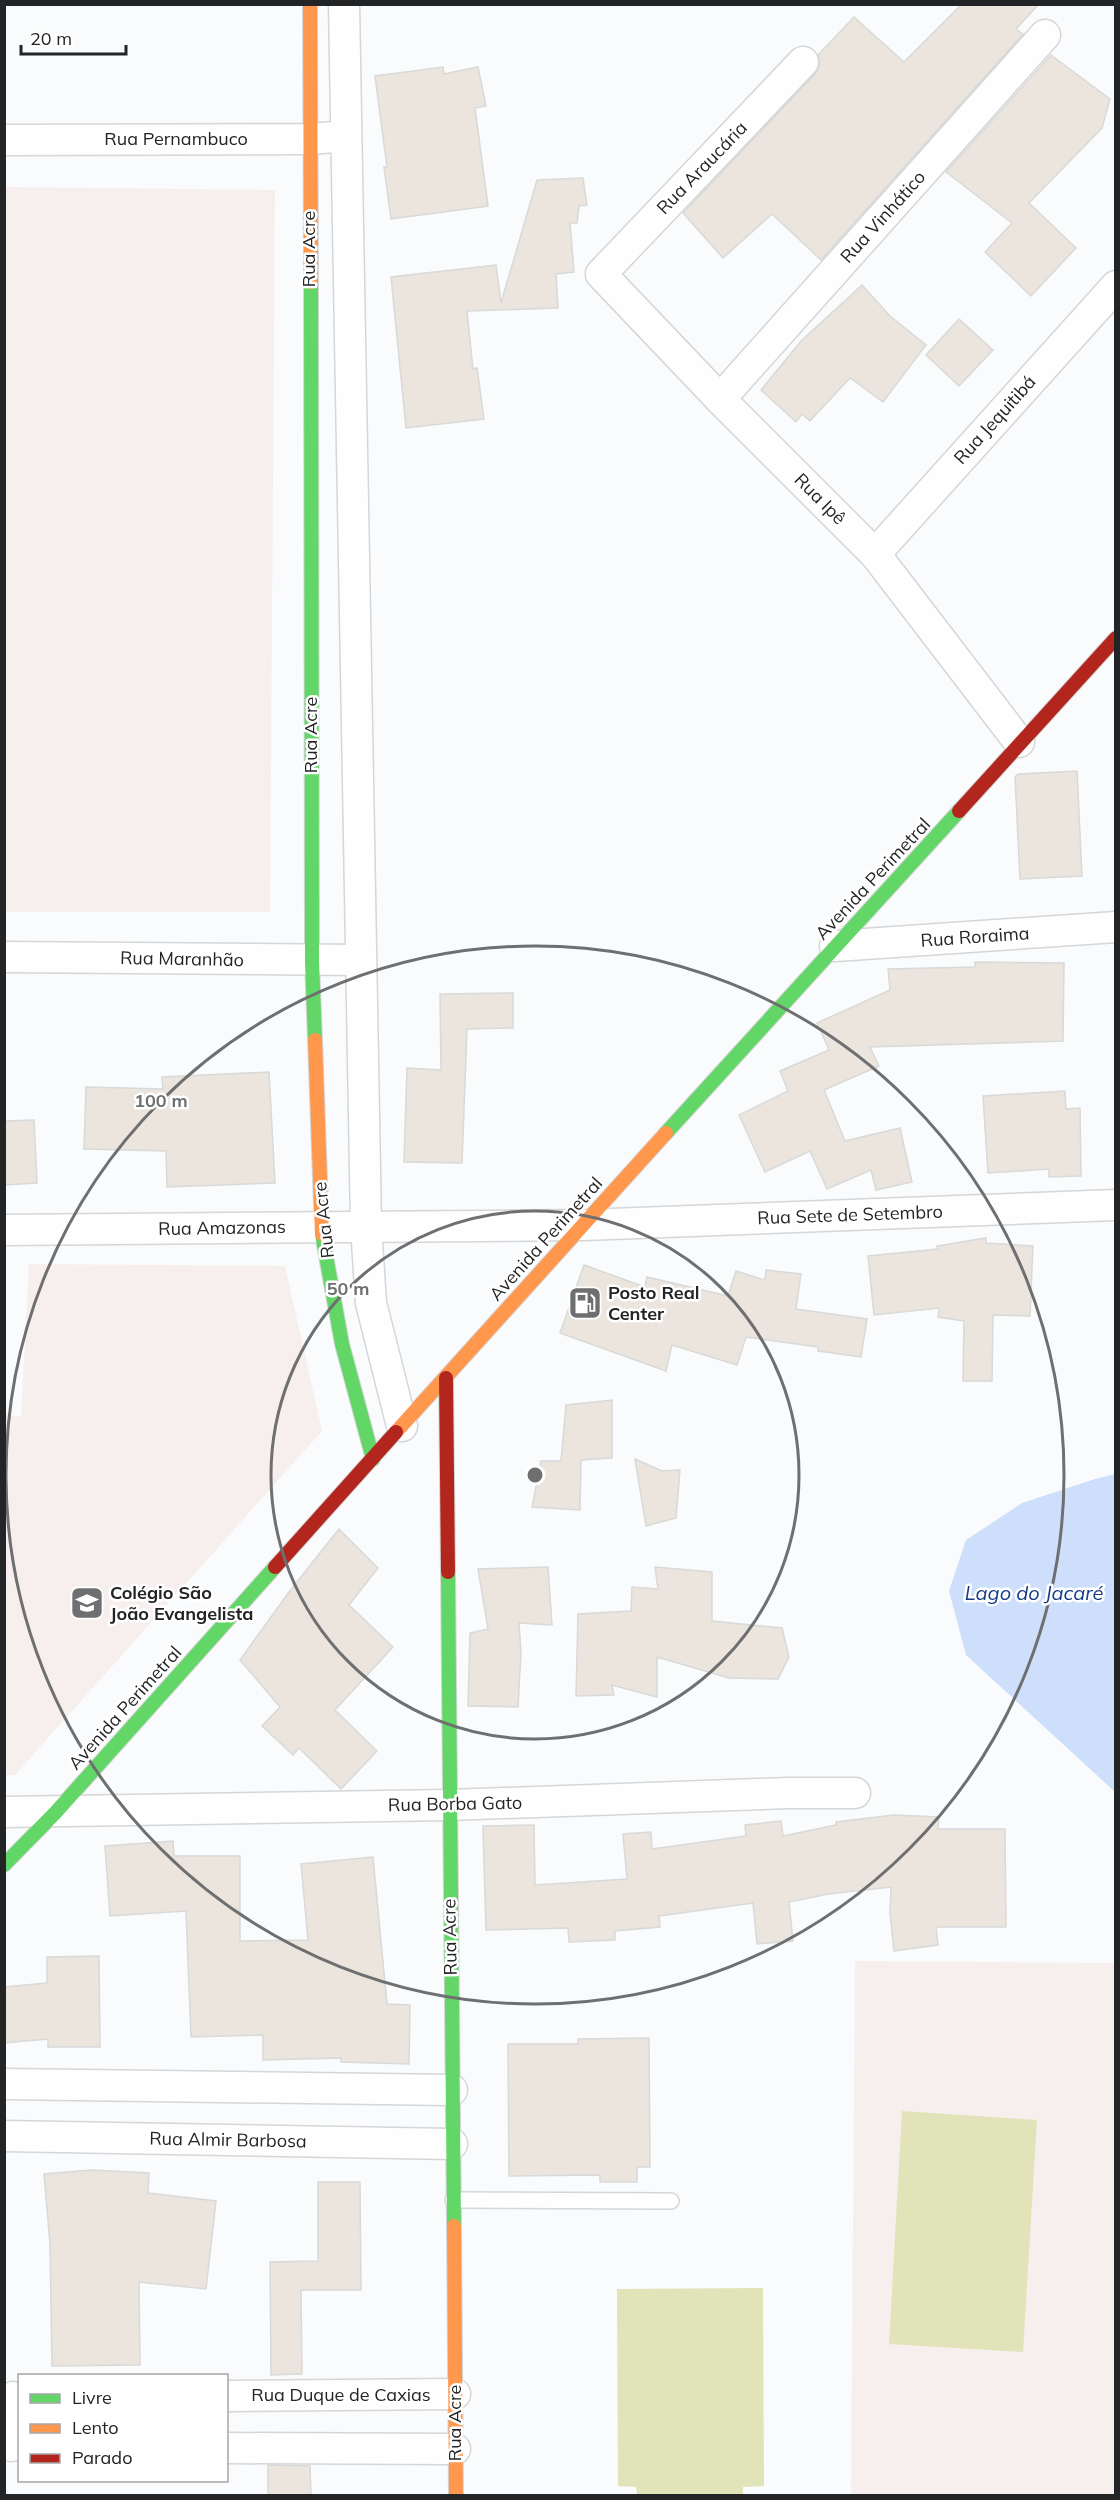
<svg xmlns="http://www.w3.org/2000/svg" width="1120" height="2500" viewBox="0 0 1120 2500" font-family="Mulish,sans-serif">
<style>
.education{fill:#f7efed}
.green{fill:#e1e3b8}
.water{fill:#cedffc}
.building{fill:#ebe5de;stroke:#d8d9d9;stroke-width:1.5}
.lines{fill:none;stroke-linecap:round;stroke-linejoin:round}
.lane-casing{stroke:#d5d6d7;stroke-width:18}
.street-casing{stroke:#d5d6d7;stroke-width:33}
.fast-casing{stroke:#d5d6d7;stroke-width:16}
.slow-casing{stroke:#d5d6d7;stroke-width:16}
.jam-casing{stroke:#d5d6d7;stroke-width:16}
.lane{stroke:#fefeff;stroke-width:15}
.street{stroke:#fefeff;stroke-width:30}
.fast{stroke:#63d668;stroke-width:14}
.slow{stroke:#ff974d;stroke-width:14}
.jam{stroke:#b3261e;stroke-width:14}
.ring{fill:none;stroke:#6e6f70;stroke-width:3}
.labels{text-anchor:middle;stroke-width:5;stroke-linejoin:round;paint-order:stroke}
.street-label{font-size:18px;fill:#232425;stroke:#fff}
.poi-label{font-size:18px;font-weight:bold;fill:#232425;stroke:#fff;text-anchor:start}
.water-label{font-size:20px;font-style:italic;fill:#143b88;stroke:#fff}
.centre{fill:#6e6f70;stroke:#fff;stroke-width:3}
.ring-label{font-size:18px;text-anchor:middle;font-weight:bold;fill:#6e6f70;stroke:#fff;stroke-width:5;stroke-linejoin:round;paint-order:stroke}
</style>
<rect width="100%" height="100%" fill="#fafbfc"/>
<g class="education">
<path d="M5,187L275,190L270,912H5Z"/>
<path d="M29,1264L285,1266L322,1431L15,1775H5L4,1414L21,1417Z"/>
<path d="M855,1961L1115,1963V2495L851,2496Z"/>
</g>
<g class="green">
<path d="M902,2111L1037,2120L1023,2352L889,2344Z"/>
<path d="M763,2288L764,2486L743,2487V2496L637,2495L636,2487L618,2486L617,2289Z"/>
</g>
<path class="water" d="M1115,1474H1116L1115,1792L966,1655L949,1591L966,1540L1022,1503L1095,1479Z"/>
<g class="building">
<path d="M962,4H1039L1016,29L1023,34L821,260L772,214L723,258L683,213L815,74L820,65L818,55L854,17L904,62Z"/>
<path d="M1051,55L1110,99L1102,128L1029,203L1076,248L1031,296L985,252L1012,223L946,172Z"/>
<path d="M443,67L444,74L478,67L486,106L475,108L488,206L391,219L384,167H387L375,76Z"/>
<path d="M583,178L587,205L579,206L577,223H570L574,272L556,274L558,308L467,311L473,369L477,368L484,419L406,428L391,277L496,265L501,303L537,180Z"/>
<path d="M862,285L890,316L926,345L883,402L850,378L810,421L802,414L796,422L761,390L801,341Z"/>
<path d="M959,319L993,350L959,386L926,355Z"/>
<path d="M1077,771L1082,876L1020,879L1015,777L1018,774Z"/>
<path d="M975,962L1064,963L1063,1041L870,1047L879,1066L824,1090L845,1141L900,1128L912,1182L876,1190L871,1170L827,1189L810,1151L765,1172L739,1115L788,1091L780,1071L829,1050L817,1023L890,990L888,969L975,967Z"/>
<path d="M513,993V1028L467,1029L462,1163L404,1162L407,1068L441,1070L440,994Z"/>
<path d="M269,1072L275,1183L167,1187L166,1151L84,1149L86,1087L163,1089L162,1077Z"/>
<path d="M1065,1091L1066,1109L1080,1108L1081,1176L1049,1177V1169L988,1173L983,1096Z"/>
<path d="M34,1120L37,1183L4,1185V1121Z"/>
<path d="M986,1238V1243L1033,1246L1030,1316L993,1315L992,1381H963L964,1321L938,1317L939,1308L874,1315L868,1256L938,1249L937,1246Z"/>
<path d="M584,1265L645,1287L647,1277L728,1296L736,1271L765,1280L766,1270L801,1274L796,1309L867,1319L861,1357L818,1351V1347L746,1337L737,1365L672,1345L666,1371L560,1333Z"/>
<path d="M612,1400V1458L581,1460L580,1510L532,1507L541,1461H561L566,1405Z"/>
<path d="M635,1459L662,1471L680,1470L676,1518L646,1526Z"/>
<path d="M339,1529L378,1568L349,1605L393,1647L335,1710L377,1751L341,1789L299,1748L293,1755L262,1726L280,1707L240,1660L289,1592Z"/>
<path d="M548,1567L552,1625L519,1623L521,1652L518,1707L468,1706L470,1633L488,1629L478,1569Z"/>
<path d="M655,1567L712,1572V1621L782,1628L789,1657L778,1679L729,1678L657,1657V1697L612,1685L614,1695L576,1696L578,1614L631,1611L632,1587L658,1589Z"/>
<path d="M894,1815L939,1817L938,1829H1005L1006,1927H936L938,1945L894,1951L890,1913L891,1887L828,1894L789,1902L793,1941L757,1944L753,1903L659,1916L660,1927L615,1931V1940L569,1942L568,1928L486,1930L483,1826L534,1825L535,1885L627,1879L623,1834L651,1832L652,1849L746,1836L745,1825L781,1821L783,1836L836,1825V1822Z"/>
<path d="M173,1841L174,1856H240V1941L308,1940L301,1864L373,1857L387,2004L410,2005L409,2064L341,2062V2058L263,2060V2035L191,2037L186,1911L110,1916L105,1846Z"/>
<path d="M99,1956L100,2047H48V2039L4,2043V1987L47,1983V1957Z"/>
<path d="M649,2038L650,2167H637V2182H600V2175L509,2176L508,2044H578V2039Z"/>
<path d="M92,2170L149,2173L148,2193L216,2201L206,2289L139,2282L140,2365L52,2366L50,2244L44,2174Z"/>
<path d="M318,2182H360L361,2290H301L302,2374L271,2375L270,2262L318,2261Z"/>
<path d="M268,2465L310,2466L311,2496H268Z"/>
</g>
<g class="lines">
<defs>
<path id="lane" d="M453,2200L671,2201"/>
<g id="street">
<path d="M344,4L366,1226L371,1303L402,1426"/>
<path d="M803,62L601,274L720,399L875,554L1019,742"/>
<path d="M4,140L309,139L335,137"/>
<path d="M720,399L1045,35"/>
<path d="M875,554L1116,286"/>
<path d="M835,946L1116,927"/>
<path d="M4,957L360,960"/>
<path d="M4,1230L584,1225L1116,1205"/>
<path d="M4,1812L449,1805L789,1793H855"/>
<path d="M4,2084L452,2090"/>
<path d="M4,2136L452,2144"/>
<path d="M226,2396L455,2394"/>
<path d="M11,2446L13,2397"/>
<path d="M226,2448L455,2449"/>
</g>
<g id="fast">
<path d="M311,282L312,961L315,1040"/>
<path d="M666,1133L959,811"/>
<path d="M322,1234L342,1344L373,1459"/>
<path d="M448,1572L454,2226"/>
<path d="M4,1865L56,1812L275,1567"/>
</g>
<g id="slow">
<path d="M310,4L311,282"/>
<path d="M315,1040L322,1234"/>
<path d="M396,1432L666,1133"/>
<path d="M454,2226L456,2496"/>
</g>
<g id="jam">
<path d="M959,811L1116,638"/>
<path d="M446,1378L448,1572"/>
<path d="M275,1567L396,1432"/>
</g>
</defs>
<use href="#lane" class="lane-casing"/>
<use href="#street" class="street-casing"/>
<use href="#fast" class="fast-casing"/>
<use href="#slow" class="slow-casing"/>
<use href="#jam" class="jam-casing"/>
<use href="#lane" class="lane"/>
<use href="#street" class="street"/>
<use href="#fast" class="fast"/>
<use href="#slow" class="slow"/>
<use href="#jam" class="jam"/>
</g>
<g class="ring">
<circle cx="535" cy="1475" r="264"/>
<circle cx="535" cy="1475" r="529"/>
</g>
<defs>
<symbol id="fuel-square" viewBox="-11 -11 22 22"><rect x="-9" y="-9" width="18" height="18" rx="4" fill="#6e6f70" stroke="#fff"/><path d="M-5.5-6h7V0h2V4h1.3V-2.5L3-4.5l.8-.8L6-3V5H2.5V1h-1V6h-7ZM-4.2-4.7v3.2H.2V-4.7Z" fill="#fff"/></symbol>
<symbol id="school-square" viewBox="-11 -11 22 22"><rect x="-9" y="-9" width="18" height="18" rx="4" fill="#6e6f70" stroke="#fff"/><path d="M0-5L7-2L0 1L-7-2ZM-4 1L0 2.5L4 1V4Q0 6-4 4Z" fill="#fff"/></symbol>
</defs>
<g fill-rule="evenodd">
<use href="#fuel-square" x="566" y="1284" width="38" height="38"/>
<use href="#school-square" x="68" y="1584" width="38" height="38"/>
</g>
<g class="labels">
<g class="street-label">
<text x="176" y="145">Rua Pernambuco</text>
<text transform="translate(702 168) rotate(-46)" y="6">Rua Araucária</text>
<text transform="translate(883 217) rotate(-48)" y="6">Rua Vinhático</text>
<text transform="translate(309 249) rotate(-90)" y="6">Rua Acre</text>
<text transform="translate(995 420) rotate(-48)" y="6">Rua Jequitibá</text>
<text transform="translate(820 499) rotate(45)" y="6">Rua Ipê</text>
<text transform="translate(311 735) rotate(-90)" y="6">Rua Acre</text>
<text transform="translate(873 879) rotate(-47)" y="6">Avenida Perimetral</text>
<text transform="translate(975 937) rotate(-4)" y="6">Rua Roraima</text>
<text transform="translate(182 959) rotate(1)" y="6">Rua Maranhão</text>
<text transform="translate(850 1215) rotate(-2)" y="6">Rua Sete de Setembro</text>
<text transform="translate(324 1220) rotate(-96)" y="6">Rua Acre</text>
<text transform="translate(222 1228) rotate(-1)" y="6">Rua Amazonas</text>
<text transform="translate(546 1239) rotate(-48)" y="6">Avenida Perimetral</text>
<text transform="translate(125 1708) rotate(-48)" y="6">Avenida Perimetral</text>
<text transform="translate(455 1804) rotate(-1)" y="6">Rua Borba Gato</text>
<text transform="translate(450 1937) rotate(-91)" y="6">Rua Acre</text>
<text transform="translate(228 2140) rotate(1)" y="6">Rua Almir Barbosa</text>
<text x="341" y="2401">Rua Duque de Caxias</text>
<text transform="translate(455 2423) rotate(-90)" y="6">Rua Acre</text>
</g>
<g class="poi-label">
<text x="608" y="1299">Posto Real<tspan x="608" dy="21">Center</tspan></text>
<text x="110" y="1599">Colégio São<tspan x="110" dy="21">João Evangelista</tspan></text>
</g>
<g class="water-label">
<text x="1034" y="1600">Lago do Jacaré</text>
</g>
</g>
<circle cx="535" cy="1475" r="9" class="centre"/>
<g class="ring-label">
<text x="161" y="1107">100 m</text>
<text x="348" y="1295">50 m</text>
</g>
<rect width="1120" height="2500" fill="none" stroke="#232425" stroke-width="12"/>
<rect x="18" y="2374" width="210" height="108" fill="#ffffff" stroke="#a7a7a8" stroke-width="1.5"/>
<rect x="30" y="2394" width="30" height="9" fill="#63d668" stroke="#a7a7a8" stroke-width="1.5"/>
<text x="72" y="2404" font-size="18" fill="#232425">Livre</text>
<rect x="30" y="2424" width="30" height="9" fill="#ff974d" stroke="#a7a7a8" stroke-width="1.5"/>
<text x="72" y="2434" font-size="18" fill="#232425">Lento</text>
<rect x="30" y="2454" width="30" height="9" fill="#b3261e" stroke="#a7a7a8" stroke-width="1.5"/>
<text x="72" y="2464" font-size="18" fill="#232425">Parado</text>
<path d="M21 45v9h105v-9" fill="none" stroke="#232425" stroke-width="3"/>
<text x="30" y="45" font-size="18" fill="#232425" stroke="#ffffff" stroke-width="4.5" paint-order="stroke">20 m</text>
</svg>
